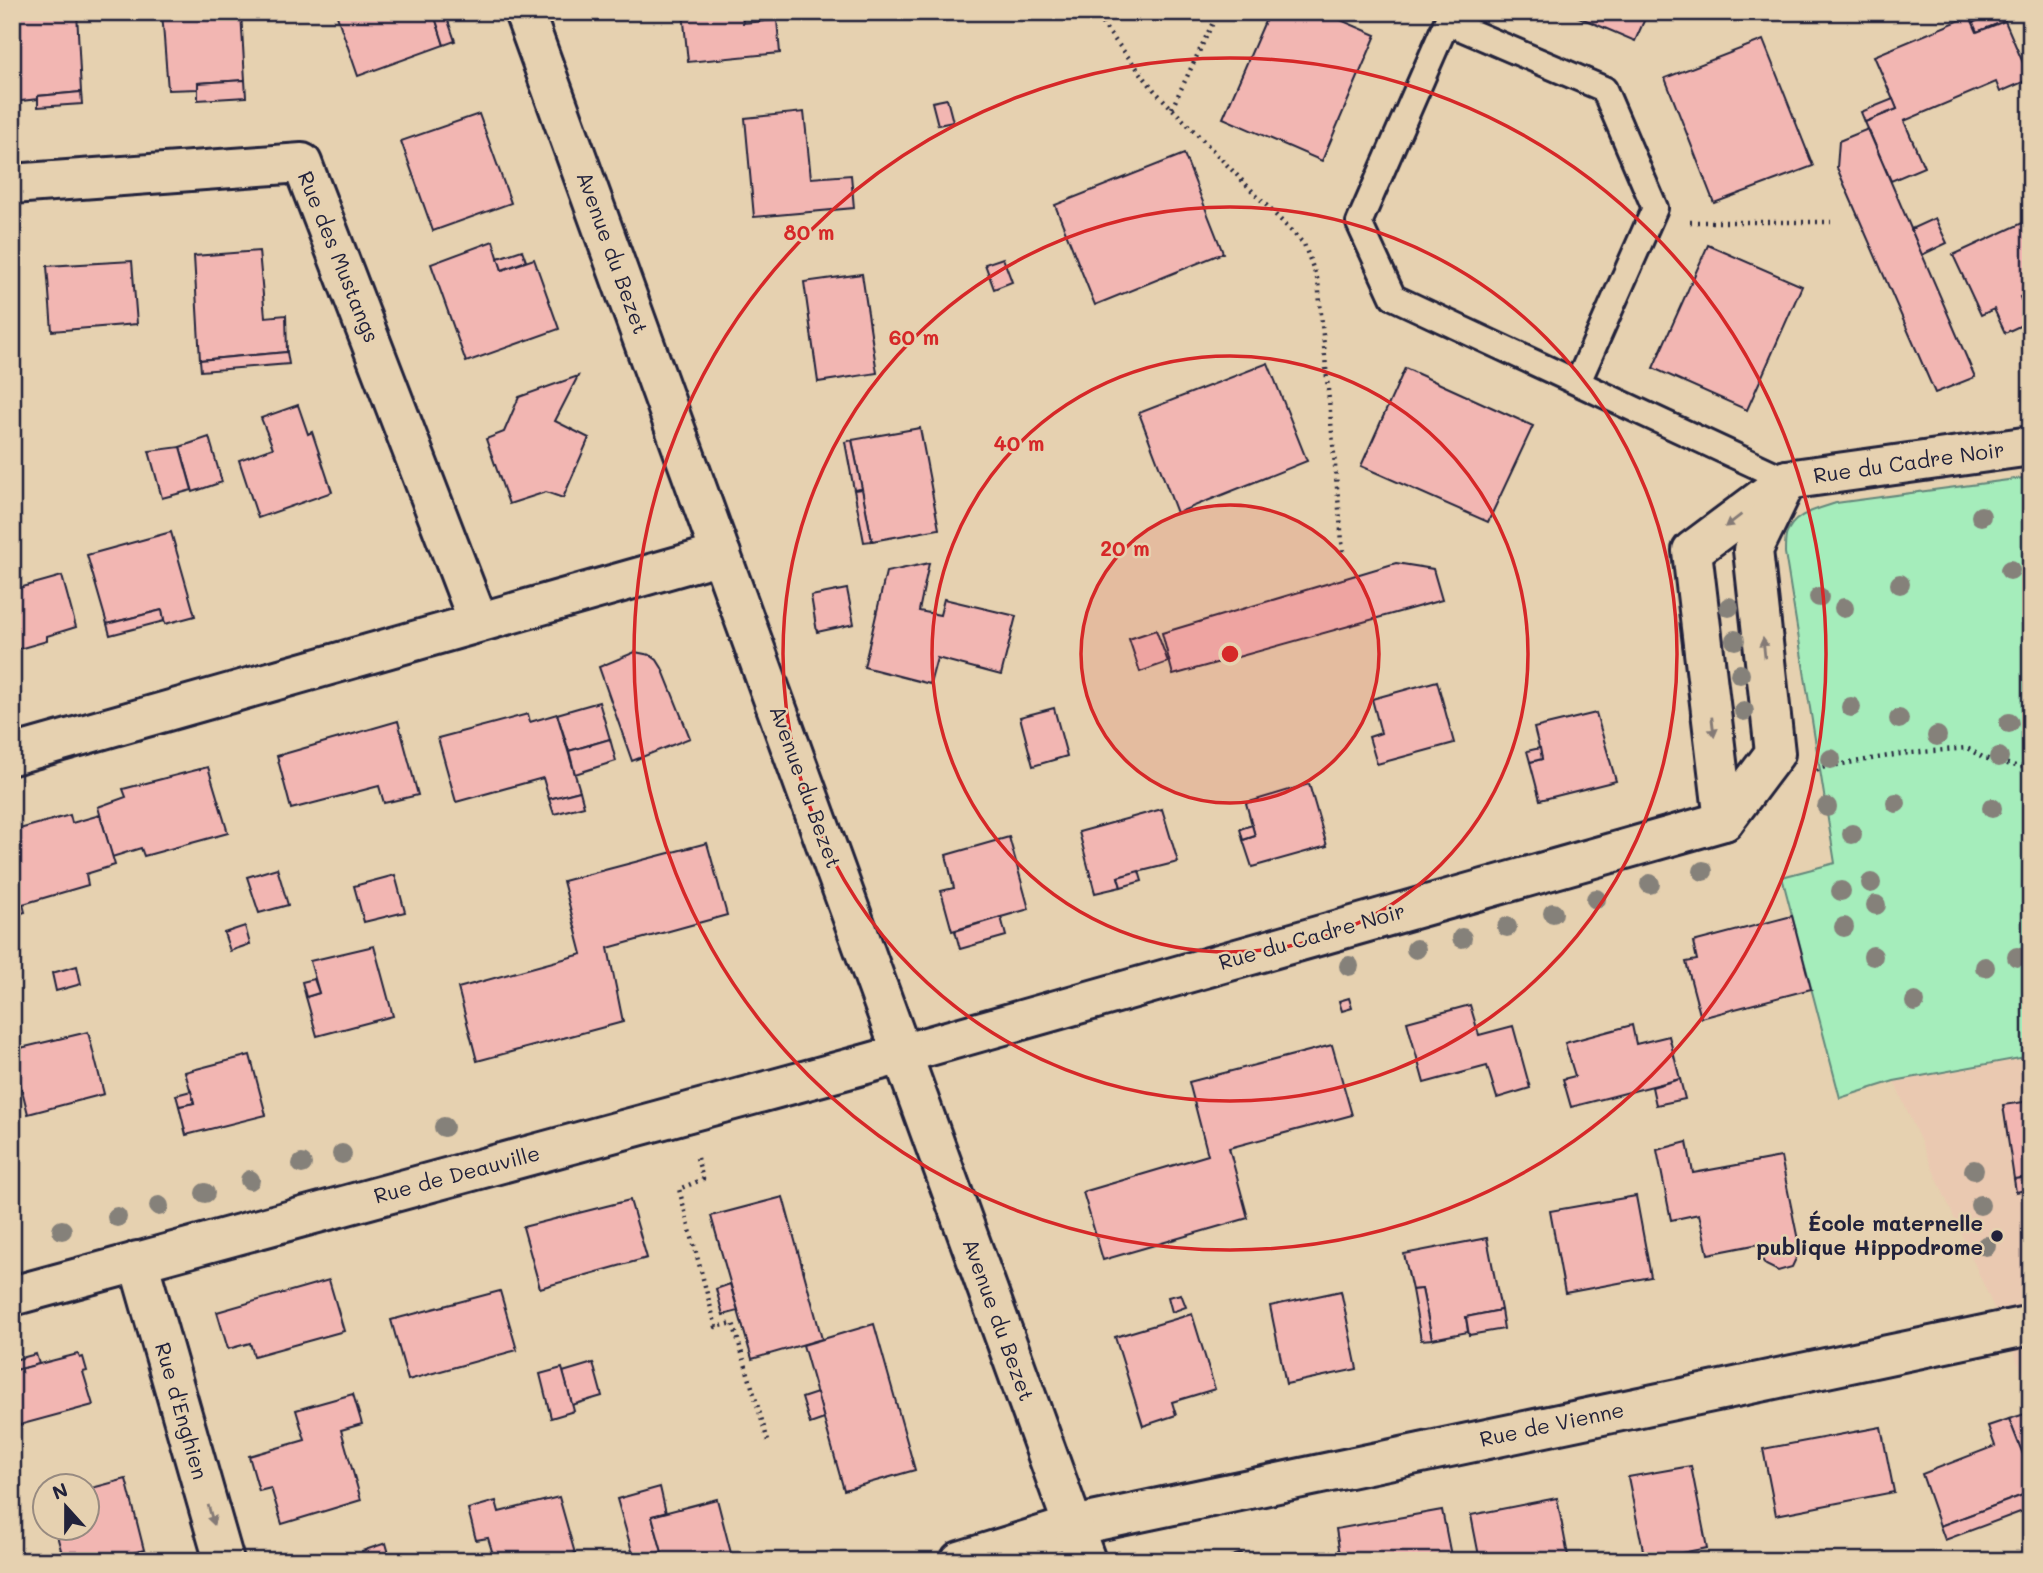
<svg xmlns="http://www.w3.org/2000/svg" width="2043" height="1573" viewBox="0 0 2043 1573" font-family="Mali,sans-serif">
<style>
.built{fill:#eac9b1}
.green{fill:#a5edbb;stroke:#64887b;stroke-width:2}
.building{fill:#f2b6b2;stroke:#22223b;stroke-width:2}
.lines{fill:none;stroke-linecap:round;stroke-linejoin:round}
.service-casing{stroke:#22223b;stroke-width:30}
.minor-casing{stroke:#22223b;stroke-width:44}
.tertiary-casing{stroke:#22223b;stroke-width:44}
.path{stroke:#22223b;stroke-width:4.5;stroke-dasharray:2 5;stroke-linecap:butt}
.service{stroke:#e6d1b0;stroke-width:24}
.minor{stroke:#e6d1b0;stroke-width:38}
.tertiary{stroke:#e6d1b0;stroke-width:38}
.tree{fill:#85817a}
.oneway{fill:#847a76}
.ring{fill:none;stroke:#d62828;stroke-width:3.5}
.poi-dot{fill:#22223b;stroke:#e6d1b0;stroke-width:2.5}
.labels{text-anchor:middle;stroke-width:5;stroke-linejoin:round;paint-order:stroke}
.street-label{font-size:21px;fill:#22223b;stroke:#e6d1b0}
.poi-label{font-size:21px;font-weight:bold;fill:#22223b;stroke:#e6d1b0;text-anchor:end}
.centre{fill:#d62828;stroke:#e6d1b0;stroke-width:3.5}
.ring-label{font-size:21px;text-anchor:middle;font-weight:bold;fill:#d62828;stroke:#e6d1b0;stroke-width:5;stroke-linejoin:round;paint-order:stroke}
</style>
<rect width="100%" height="100%" fill="#e6d1b0"/>
<filter id="ink" filterUnits="userSpaceOnUse"><feTurbulence type="fractalNoise" baseFrequency=".0143" numOctaves="2"/><feDisplacementMap in="SourceGraphic" scale="14" xChannelSelector="R" yChannelSelector="G"/><feConvolveMatrix kernelMatrix="1 2 1 2 8 2 1 2 1" color-interpolation-filters="sRGB"/></filter>
<g filter="url(#ink)">
<path class="built" d="M2031,1056V1392L1894,1081Z"/>
<path class="green" d="M2031,477V1056L1894,1081L1840,1098L1782,877L1835,863L1785,553C1785,548 1785,541 1786,536C1791,514 1818,509 1836,503Z"/>
<g class="building">
<path d="M12,12H77L81,92L38,96V99L13,102L12,109Z"/>
<path d="M162,12H241L245,80L198,83L199,89L168,90Z"/>
<path d="M339,12H429L431,18L435,17L444,45L358,76L336,13Z"/>
<path d="M429,12H445L431,18Z"/>
<path d="M445,12L455,41L444,45L435,17Z"/>
<path d="M683,12H742L743,23L777,20L780,53L688,62Z"/>
<path d="M1269,12H1322L1376,35L1322,161L1223,118Z"/>
<path d="M1567,12H1648L1635,41Z"/>
<path d="M1998,12H2002L2005,21L1977,32L1972,23Z"/>
<path d="M1970,16L1977,32L2005,21L2030,79L2000,92L1996,82L1904,121L1924,167L1891,181L1865,122L1897,109L1874,56Z"/>
<path d="M1763,40L1813,166L1714,203L1665,78Z"/>
<path d="M245,80L246,97L198,100V83Z"/>
<path d="M81,92L82,104L38,107V96Z"/>
<path d="M947,99L953,122L938,125L932,102Z"/>
<path d="M1893,99L1897,109L1865,122L1861,112Z"/>
<path d="M804,112L811,178L851,175L854,208L754,217L745,118Z"/>
<path d="M479,114L511,203L433,231L401,141Z"/>
<path d="M1868,129L1975,377L1935,393L1837,168L1839,141Z"/>
<path d="M1184,154L1223,253L1095,305L1055,205Z"/>
<path d="M1935,218L1947,243L1922,255L1911,229Z"/>
<path d="M2031,219V292L2020,297L2028,315L2026,323L2005,333L1994,309L1981,315L1953,255Z"/>
<path d="M493,241L502,270L534,259L559,329L466,362L431,264Z"/>
<path d="M1708,245L1802,286L1747,410L1653,368Z"/>
<path d="M522,250L526,261L502,270L498,258Z"/>
<path d="M259,251L265,317L286,315L287,352L200,360L194,256Z"/>
<path d="M1003,258L1012,282L994,289L985,264Z"/>
<path d="M132,261L137,324L52,331L47,266Z"/>
<path d="M862,274L877,373L818,382L804,282Z"/>
<path d="M287,352L289,364L201,371L200,360Z"/>
<path d="M1268,363L1307,461L1177,513L1139,413Z"/>
<path d="M1405,368L1533,426L1488,522L1361,466Z"/>
<path d="M578,376L555,421L589,438L563,498L546,492L509,504L486,439L504,432L519,397Z"/>
<path d="M298,405L308,434L312,432L332,492L258,518L239,460L273,448L261,418Z"/>
<path d="M920,428L939,529L872,541L852,440Z"/>
<path d="M209,437L222,482L193,492L180,447Z"/>
<path d="M852,440L862,489L854,490L845,442Z"/>
<path d="M180,447L192,490L162,498L149,451Z"/>
<path d="M862,489L872,541L864,542L854,490Z"/>
<path d="M171,532L195,616L165,624L162,610L107,624L87,555Z"/>
<path d="M929,563L919,611L940,615L944,599L1016,616L1001,675L937,658L930,684L864,667L886,572Z"/>
<path d="M1396,563L1433,569L1442,600L1173,675L1162,633Z"/>
<path d="M62,576L76,627L47,636V641L12,651V590Z"/>
<path d="M847,589L854,624L817,632L811,596Z"/>
<path d="M162,610L164,621L110,635L107,624Z"/>
<path d="M1156,630L1168,662L1140,672L1129,639Z"/>
<path d="M635,652L650,655L657,660L662,668L690,738L632,761L599,667Z"/>
<path d="M1437,681L1454,743L1377,764L1369,737L1381,733L1372,699Z"/>
<path d="M599,702L610,739L569,751L557,714Z"/>
<path d="M1054,708L1067,756L1033,766L1020,717Z"/>
<path d="M1596,713L1616,781L1540,800L1530,762L1542,759L1534,728Z"/>
<path d="M528,714L530,722L557,714L580,791L549,799L543,778L456,802L438,738Z"/>
<path d="M398,721L418,795L384,803L379,786L291,809L277,756Z"/>
<path d="M610,739L616,761L575,774L569,751Z"/>
<path d="M1540,748L1542,759L1530,762L1527,751Z"/>
<path d="M208,767L228,833L144,856L141,848L112,857L98,807L126,797L123,789Z"/>
<path d="M1309,784L1327,846L1252,867L1243,840L1255,836L1246,803Z"/>
<path d="M580,791L584,806L554,814L549,799Z"/>
<path d="M1162,809L1178,862L1118,877L1121,887L1095,893L1079,832Z"/>
<path d="M70,815L72,823L100,815L115,865L86,874L88,885L23,904L25,912L12,916V831Z"/>
<path d="M1252,825L1255,836L1243,840L1240,829Z"/>
<path d="M1009,837L1029,909L952,931L941,891L954,888L946,855Z"/>
<path d="M707,843L727,915L608,948L623,1022L477,1061L458,988L582,954L563,881Z"/>
<path d="M277,868L288,905L259,913L247,877Z"/>
<path d="M1139,871L1142,881L1121,887L1118,877Z"/>
<path d="M395,875L405,912L364,922L354,886Z"/>
<path d="M1792,916L1811,989L1701,1018L1686,962L1697,960L1693,942Z"/>
<path d="M1001,917L1006,936L960,949L955,931Z"/>
<path d="M245,926L250,944L230,951L224,933Z"/>
<path d="M374,946L393,1016L317,1036L306,997L319,993L310,961Z"/>
<path d="M77,966L81,984L56,991L52,973Z"/>
<path d="M314,979L319,993L306,997L302,982Z"/>
<path d="M1349,998L1352,1008L1342,1011L1339,1001Z"/>
<path d="M1470,1005L1479,1035L1513,1026L1530,1088L1497,1098L1487,1066L1424,1083L1407,1022Z"/>
<path d="M1632,1025L1636,1044L1669,1036L1680,1079L1571,1107L1563,1079L1575,1076L1565,1043Z"/>
<path d="M88,1032L104,1094L28,1114L12,1050Z"/>
<path d="M1332,1045L1352,1115L1229,1148L1248,1218L1103,1260L1083,1192L1208,1155L1189,1082Z"/>
<path d="M250,1055L266,1115L186,1135L179,1106L194,1103L185,1072Z"/>
<path d="M1680,1079L1685,1099L1656,1105L1652,1087Z"/>
<path d="M191,1091L194,1103L179,1106L176,1095Z"/>
<path d="M2031,1101V1177L2014,1179L2003,1105Z"/>
<path d="M1687,1142L1693,1173L1781,1157L1800,1250L1792,1267L1778,1271L1766,1265L1763,1261L1759,1244L1708,1254L1699,1214L1671,1220L1657,1150Z"/>
<path d="M2031,1177V1189L2016,1192L2014,1179Z"/>
<path d="M1636,1196L1651,1277L1565,1293L1550,1211Z"/>
<path d="M783,1197L822,1339L752,1359L711,1216Z"/>
<path d="M630,1200L647,1258L540,1288L523,1227Z"/>
<path d="M1487,1238L1501,1310L1466,1317L1468,1332L1432,1339L1422,1289L1412,1290L1404,1254Z"/>
<path d="M329,1280L344,1331L254,1356L250,1343L228,1349L217,1312Z"/>
<path d="M730,1284L738,1311L723,1315L716,1289Z"/>
<path d="M1422,1289L1432,1339L1421,1340L1412,1290Z"/>
<path d="M500,1291L517,1350L408,1380L391,1320Z"/>
<path d="M1341,1291L1357,1369L1286,1384L1270,1306Z"/>
<path d="M1181,1294L1186,1307L1172,1312L1168,1297Z"/>
<path d="M1501,1310L1504,1329L1469,1335L1466,1317Z"/>
<path d="M1192,1314L1215,1389L1172,1402L1176,1415L1143,1426L1115,1337Z"/>
<path d="M874,1324L915,1470L844,1490L803,1345Z"/>
<path d="M36,1354L39,1364L17,1370L14,1360Z"/>
<path d="M78,1354L80,1358L83,1357L87,1371L83,1372L93,1405L12,1427V1371Z"/>
<path d="M593,1363L602,1396L572,1405L563,1372Z"/>
<path d="M562,1368L574,1411L551,1418L540,1374Z"/>
<path d="M817,1393L824,1419L810,1424L802,1398Z"/>
<path d="M353,1394L362,1424L341,1430L361,1500L282,1524L271,1488L259,1491L249,1456L305,1440L296,1410Z"/>
<path d="M2031,1412V1475L2009,1419Z"/>
<path d="M2009,1419L2031,1475V1492L1940,1526L1922,1474L1995,1446L1988,1426Z"/>
<path d="M1881,1427L1894,1492L1776,1515L1763,1449Z"/>
<path d="M1691,1466L1707,1548L1645,1560L1628,1477Z"/>
<path d="M126,1479L144,1550L103,1561H64L55,1528H88V1489Z"/>
<path d="M660,1487L666,1513L652,1516L662,1552L634,1558L617,1499Z"/>
<path d="M2031,1492V1508L1945,1540L1940,1526Z"/>
<path d="M559,1497L576,1557L563,1561H495L488,1538L476,1540L468,1509L496,1501L499,1512Z"/>
<path d="M1557,1498L1569,1561H1480L1471,1515Z"/>
<path d="M717,1499L733,1561H650L648,1555L662,1552L652,1516Z"/>
<path d="M1442,1510L1452,1561H1341L1336,1529Z"/>
<path d="M386,1543L391,1561H364L362,1551Z"/>
<path d="M1241,1553L1243,1561H1217Z"/>
</g>
<g class="lines">
<defs>
<g id="service">
<path d="M1451,12L1359,223L1393,297L1787,480"/>
<path d="M1447,22L1604,89L1655,208L1578,382"/>
</g>
<g id="minor">
<path d="M12,184L302,163L478,621"/>
<path d="M12,755L721,554"/>
<path d="M1724,821L1692,551L1787,480L2031,446"/>
<path d="M138,1261L224,1561"/>
<path d="M12,1296L866,1064L1724,821L1775,753L1753,550L1787,480"/>
<path d="M960,1561L1073,1526L2031,1325"/>
</g>
<path id="tertiary" d="M524,12L1086,1561"/>
</defs>
<use href="#service" class="service-casing"/>
<use href="#minor" class="minor-casing"/>
<use href="#tertiary" class="tertiary-casing"/>
<g class="path">
<path d="M1093,12L1154,90L1304,244L1318,281L1343,552"/>
<path d="M1172,108L1218,12"/>
<path d="M1690,222H1831"/>
<path d="M1817,771L1820,768L1900,754L1967,748L1984,758L2020,767L2031,766"/>
<path d="M697,1158L703,1179L679,1189L716,1327L733,1323L768,1441"/>
</g>
<use href="#service" class="service"/>
<use href="#minor" class="minor"/>
<use href="#tertiary" class="tertiary"/>
</g>
<g class="tree">
<circle cx="1981" cy="516" r="10"/>
<circle cx="2010" cy="570" r="10"/>
<circle cx="1900" cy="584" r="10"/>
<circle cx="1819" cy="597" r="10"/>
<circle cx="1729" cy="607" r="10"/>
<circle cx="1844" cy="608" r="10"/>
<circle cx="1735" cy="640" r="10"/>
<circle cx="1740" cy="674" r="10"/>
<circle cx="1851" cy="707" r="10"/>
<circle cx="1744" cy="711" r="10"/>
<circle cx="1899" cy="719" r="10"/>
<circle cx="2009" cy="723" r="10"/>
<circle cx="1937" cy="736" r="10"/>
<circle cx="1999" cy="757" r="10"/>
<circle cx="1831" cy="759" r="10"/>
<circle cx="1896" cy="803" r="10"/>
<circle cx="1827" cy="807" r="10"/>
<circle cx="1992" cy="808" r="10"/>
<circle cx="1852" cy="834" r="10"/>
<circle cx="1703" cy="871" r="10"/>
<circle cx="1871" cy="883" r="10"/>
<circle cx="1650" cy="884" r="10"/>
<circle cx="1841" cy="891" r="10"/>
<circle cx="1596" cy="899" r="10"/>
<circle cx="1876" cy="905" r="10"/>
<circle cx="1553" cy="913" r="10"/>
<circle cx="1507" cy="927" r="10"/>
<circle cx="1844" cy="927" r="10"/>
<circle cx="1462" cy="938" r="10"/>
<circle cx="1416" cy="949" r="10"/>
<circle cx="1873" cy="956" r="10"/>
<circle cx="2017" cy="957" r="10"/>
<circle cx="1349" cy="966" r="10"/>
<circle cx="1985" cy="967" r="10"/>
<circle cx="1915" cy="1002" r="10"/>
<circle cx="444" cy="1127" r="10"/>
<circle cx="342" cy="1154" r="10"/>
<circle cx="302" cy="1164" r="10"/>
<circle cx="1974" cy="1170" r="10"/>
<circle cx="250" cy="1180" r="10"/>
<circle cx="205" cy="1193" r="10"/>
<circle cx="1980" cy="1205" r="10"/>
<circle cx="159" cy="1206" r="10"/>
<circle cx="117" cy="1217" r="10"/>
<circle cx="62" cy="1230" r="10"/>
<circle cx="1986" cy="1246" r="10"/>
</g>
<defs><path id="oneway-solid" d="M-6-.8H1V-3.2L6.5 0L1 3.2V.8H-6Z" transform="scale(1.75)"/></defs>
<g class="oneway">
<use href="#oneway-solid" transform="translate(1733 521) rotate(143)"/>
<use href="#oneway-solid" transform="translate(1764 648) rotate(-96)"/>
<use href="#oneway-solid" transform="translate(1713 727) rotate(83)"/>
<use href="#oneway-solid" transform="translate(211 1515) rotate(74)"/>
</g>
</g>
<circle cx="1230" cy="654" r="149" fill="#d62828" fill-opacity=".12"/>
<g class="ring">
<circle cx="1230" cy="654" r="149"/>
<circle cx="1230" cy="654" r="298"/>
<circle cx="1230" cy="654" r="447"/>
<circle cx="1230" cy="654" r="596"/>
</g>
<circle class="poi-dot" cx="1997" cy="1236" r="7"/>
<g class="labels">
<g class="street-label">
<text transform="translate(612 253) rotate(70)" y="7">Avenue du Bezet</text>
<text transform="translate(338 257) rotate(68)" y="7">Rue des Mustangs</text>
<text transform="translate(1909 463) rotate(-8)" y="7">Rue du Cadre Noir</text>
<text transform="translate(805 787) rotate(70)" y="7">Avenue du Bezet</text>
<text transform="translate(1312 937) rotate(-16)" y="7">Rue du Cadre Noir</text>
<text transform="translate(457 1175) rotate(-15)" y="7">Rue de Deauville</text>
<text transform="translate(998 1320) rotate(70)" y="7">Avenue du Bezet</text>
<text transform="translate(181 1411) rotate(74)" y="7">Rue d'Enghien</text>
<text transform="translate(1552 1425) rotate(-12)" y="7">Rue de Vienne</text>
</g>
<g class="poi-label">
<text x="1983" y="1231">École maternelle<tspan x="1983" dy="24">publique Hippodrome</tspan></text>
</g>
</g>
<circle cx="1230" cy="654" r="10" class="centre"/>
<g class="ring-label">
<text x="809" y="240">80 m</text>
<text x="914" y="345">60 m</text>
<text x="1019" y="451">40 m</text>
<text x="1125" y="556">20 m</text>
</g>
<rect width="2043" height="1573" fill="none" stroke="#e6d1b0" stroke-width="42"/>
<rect x="21" y="21" width="2001" height="1531" fill="none" stroke="#22223b" stroke-width="2.5" filter="url(#ink)"/>
<g transform="translate(66 1507) rotate(339)"><circle r="33" fill="#e6d1b0" stroke="#988b81" stroke-width="2"/>
<path d="M0-5L12 26L0 18L-12 26Z" fill="#22223b"/>
<text y="-10" font-size="19" font-weight="bold" text-anchor="middle" fill="#22223b">N</text>
</g>
</svg>
